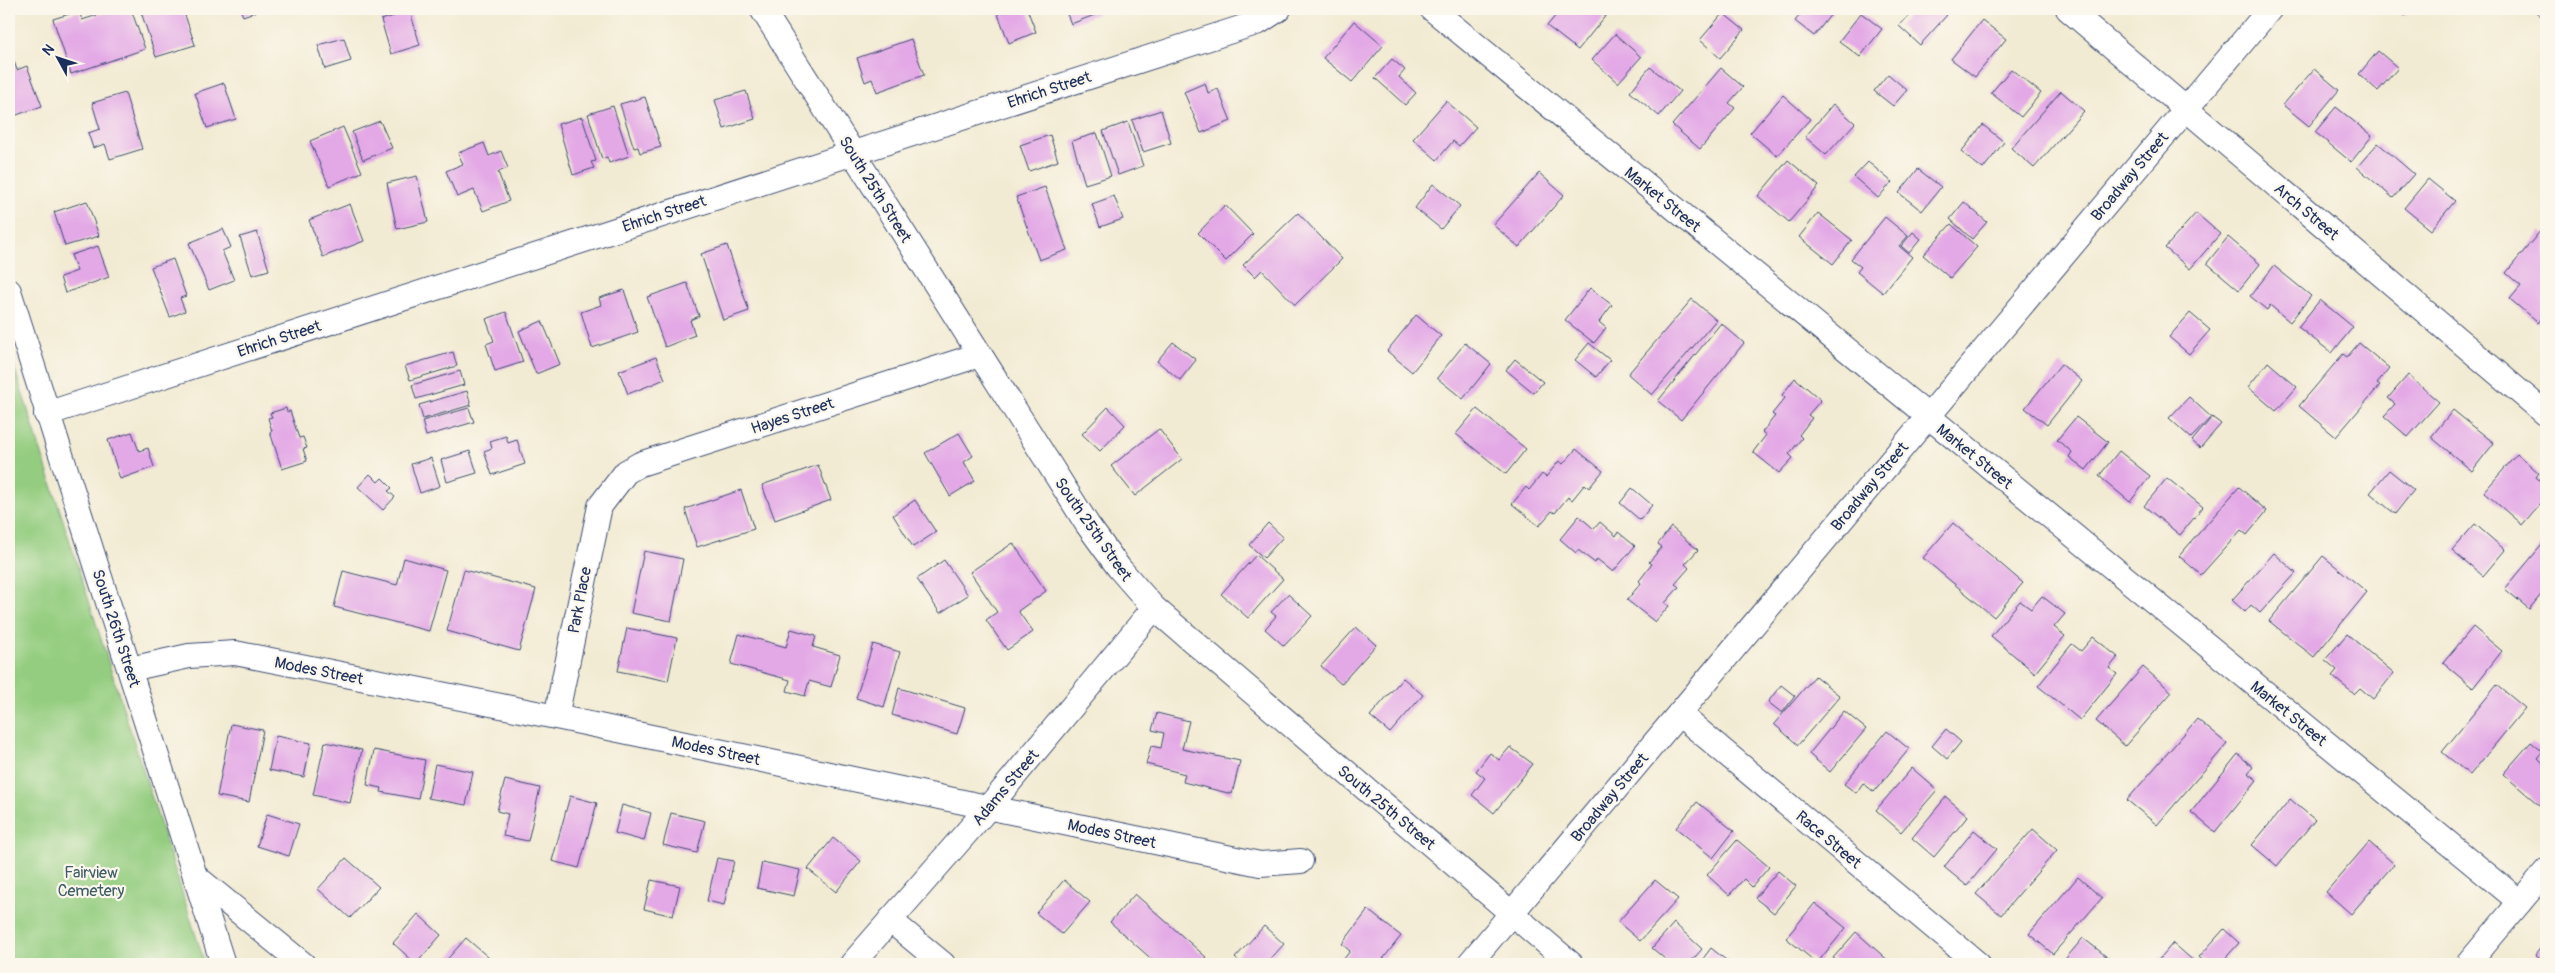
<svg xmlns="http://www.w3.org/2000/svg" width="2555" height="973" viewBox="0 0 2555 973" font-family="Pangolin,sans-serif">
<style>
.green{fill:#94cd80;stroke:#587e6f}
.building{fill:#e3a8e6}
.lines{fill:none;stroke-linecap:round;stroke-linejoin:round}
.minor-casing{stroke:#3b4b70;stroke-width:26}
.minor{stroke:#fff;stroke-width:24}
.labels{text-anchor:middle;stroke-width:4.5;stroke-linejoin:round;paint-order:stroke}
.street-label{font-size:16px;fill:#1b2f5e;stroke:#fbf7ec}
.park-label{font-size:16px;fill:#3f5e68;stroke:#fbf7ec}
</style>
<rect width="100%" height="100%" fill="#fbf7ec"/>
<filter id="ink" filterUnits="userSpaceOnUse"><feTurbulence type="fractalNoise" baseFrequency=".02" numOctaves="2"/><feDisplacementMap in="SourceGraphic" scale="10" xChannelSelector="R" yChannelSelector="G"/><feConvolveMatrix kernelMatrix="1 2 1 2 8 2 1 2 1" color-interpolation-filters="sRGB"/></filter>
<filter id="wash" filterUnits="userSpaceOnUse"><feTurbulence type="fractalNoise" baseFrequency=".0096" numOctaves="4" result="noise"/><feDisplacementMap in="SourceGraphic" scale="20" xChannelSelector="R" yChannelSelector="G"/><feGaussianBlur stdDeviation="1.12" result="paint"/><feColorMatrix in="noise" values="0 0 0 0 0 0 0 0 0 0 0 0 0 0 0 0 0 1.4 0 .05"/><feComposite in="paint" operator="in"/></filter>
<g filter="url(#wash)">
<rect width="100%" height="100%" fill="#f2ebd3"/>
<path class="green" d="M9,351L205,964H9Z"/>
<g id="blocks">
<g class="building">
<path d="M106,9H131L145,49L71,74L53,19L79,11L82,20L107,12Z"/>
<path d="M140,9H183L195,45L156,57Z"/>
<path d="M240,9H263L243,16Z"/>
<path d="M996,9H1027L1036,32L1009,43Z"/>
<path d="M1065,9H1095L1097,14L1071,24Z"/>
<path d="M1561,9H1611L1578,50L1547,26Z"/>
<path d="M1805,9H1835L1814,36L1795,21Z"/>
<path d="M1915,9H1940L1947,15L1920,45L1899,26Z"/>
<path d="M2397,9H2411L2405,16Z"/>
<path d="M2532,9H2546V17L2545,19Z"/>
<path d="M410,11L420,45L391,54L381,20Z"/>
<path d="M1723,13L1744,30L1720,58L1700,40Z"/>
<path d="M1861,13L1882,29L1860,57L1839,41Z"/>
<path d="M1982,20L2006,39L1975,77L1951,59Z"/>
<path d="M1354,21L1383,46L1352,82L1323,58Z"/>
<path d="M1615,34L1641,57L1618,83L1592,60Z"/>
<path d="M344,38L351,61L325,69L318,45Z"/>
<path d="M911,39L924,75L877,92L872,79L865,82L857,58Z"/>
<path d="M9,47L17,70L27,66L42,106L11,117L9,111Z"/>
<path d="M2378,51L2398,68L2378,91L2359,74Z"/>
<path d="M1392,59L1405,70L1399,77L1416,93L1405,105L1375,78Z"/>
<path d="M1650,67L1680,91L1659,116L1630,92Z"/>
<path d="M1721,68L1743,87L1729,103L1735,108L1700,149L1672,125Z"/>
<path d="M2011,69L2041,93L2021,117L1991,93Z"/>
<path d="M2314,69L2339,90L2309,126L2283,105Z"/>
<path d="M1888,74L1907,90L1893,106L1874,91Z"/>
<path d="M224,83L236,119L207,128L195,93Z"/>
<path d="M1205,83L1208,93L1218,89L1231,121L1201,133L1184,92Z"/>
<path d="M746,91L755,119L724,129L715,100Z"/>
<path d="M2061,91L2084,111L2034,168L2011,148Z"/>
<path d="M125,93L142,149L110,159L105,144L93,148L88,133L100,129L92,103Z"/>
<path d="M1783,95L1810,119L1777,156L1750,133Z"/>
<path d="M645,97L661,147L640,153L638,147L634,148L620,104Z"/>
<path d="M1446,101L1476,127L1459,146L1453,141L1437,160L1413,139Z"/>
<path d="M1833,104L1855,123L1826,155L1805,137Z"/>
<path d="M613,106L629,156L609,163L607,157L602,159L588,114Z"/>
<path d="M2336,107L2372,136L2351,162L2315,132Z"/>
<path d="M1161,110L1171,143L1143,152L1132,120Z"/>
<path d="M582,117L596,161L591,162L594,168L573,175L558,124Z"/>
<path d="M380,121L392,148L363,160L352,132Z"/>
<path d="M1128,122L1143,166L1118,175L1103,131Z"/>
<path d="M1983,125L2004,142L1983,169L1961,152Z"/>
<path d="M343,127L362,172L329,186L310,141Z"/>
<path d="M1097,133L1111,176L1085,184L1072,141Z"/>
<path d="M1050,135L1058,161L1029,171L1020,145Z"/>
<path d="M484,143L489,156L501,151L508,168L498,172L509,201L483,211L474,190L457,197L446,171L463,164L458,153Z"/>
<path d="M2378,143L2414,174L2393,198L2357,167Z"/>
<path d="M1788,160L1819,186L1789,222L1758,196Z"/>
<path d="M1868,162L1892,182L1878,198L1854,177Z"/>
<path d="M1918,169L1941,187L1922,211L1899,193Z"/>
<path d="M1539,173L1564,195L1519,247L1493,225Z"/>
<path d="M417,176L428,222L397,229L387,183Z"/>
<path d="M2428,179L2455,201L2431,230L2404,208Z"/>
<path d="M1433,184L1460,206L1441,229L1415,208Z"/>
<path d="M1045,187L1067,250L1039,260L1016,197Z"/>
<path d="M1114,196L1123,219L1100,227L1092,204Z"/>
<path d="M87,201L99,236L65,246L54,212Z"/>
<path d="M1964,202L1987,222L1972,239L1950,219Z"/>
<path d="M350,204L364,241L323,257L309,220Z"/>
<path d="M1225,205L1253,234L1226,261L1198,233Z"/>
<path d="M1298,213L1342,259L1295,305L1262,270L1255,277L1243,265Z"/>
<path d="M1818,213L1852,240L1833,264L1799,237Z"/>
<path d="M2196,213L2220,234L2190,269L2165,248Z"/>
<path d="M1885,217L1908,236L1899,246L1912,257L1883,293L1857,272L1861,267L1851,259Z"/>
<path d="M1951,224L1977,247L1950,278L1923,255Z"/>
<path d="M223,229L231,247L222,251L234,280L209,290L189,243Z"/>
<path d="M2541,230L2546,235V313L2538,323L2510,299L2521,286L2506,273Z"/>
<path d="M257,232L269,270L252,275L240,237Z"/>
<path d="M1913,232L1921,239L1909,253L1901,246Z"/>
<path d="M2228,237L2260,264L2239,290L2207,263Z"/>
<path d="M727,245L749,311L723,320L701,254Z"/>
<path d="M98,246L109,277L65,293L60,277L77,271L71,255Z"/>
<path d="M173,259L186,296L180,298L185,311L170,317L151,267Z"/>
<path d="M2274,266L2311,296L2290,322L2270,305L2267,310L2250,296Z"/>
<path d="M687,283L699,316L690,320L695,335L665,347L647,297Z"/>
<path d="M1590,288L1612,305L1599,322L1606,328L1594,343L1565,320Z"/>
<path d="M624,290L638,332L592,348L581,312L601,305L599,298Z"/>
<path d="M1692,299L1716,320L1652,395L1628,374Z"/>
<path d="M2320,300L2353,327L2332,353L2298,327Z"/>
<path d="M506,312L523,362L495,371L486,344L494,341L486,319Z"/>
<path d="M2190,313L2210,330L2189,354L2169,337Z"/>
<path d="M1416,315L1441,336L1412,372L1387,351Z"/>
<path d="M542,321L560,364L536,374L519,331Z"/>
<path d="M1721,323L1744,343L1681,420L1658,401Z"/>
<path d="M1173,342L1196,360L1180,380L1157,361Z"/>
<path d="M1465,343L1491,364L1463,399L1437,378Z"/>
<path d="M1589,343L1610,360L1596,377L1575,360Z"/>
<path d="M2359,343L2389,368L2377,383L2380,385L2336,437L2299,406L2343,354L2347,357Z"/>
<path d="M453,352L457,366L410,380L405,366Z"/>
<path d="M656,357L665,379L628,394L619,371Z"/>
<path d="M1515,359L1543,382L1534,393L1506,370Z"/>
<path d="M2268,362L2297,387L2276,411L2248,387Z"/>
<path d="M2061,364L2082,381L2047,425L2025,408Z"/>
<path d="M460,371L464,385L416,399L412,385Z"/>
<path d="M2408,375L2439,402L2408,437L2384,416L2395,404L2388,398Z"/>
<path d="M1795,378L1821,400L1808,415L1812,418L1799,435L1802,438L1789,454L1793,458L1779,473L1753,452L1766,435L1762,432L1775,416L1772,414L1785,398L1782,395Z"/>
<path d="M467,391L471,405L423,419L419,405Z"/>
<path d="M2189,397L2211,417L2191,438L2169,418Z"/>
<path d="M1108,407L1125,425L1100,451L1082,434Z"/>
<path d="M286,408L287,412L290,411L299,438L303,437L307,448L303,449L307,461L282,469L270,432L272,431L268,418L272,417L270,413Z"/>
<path d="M469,408L474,422L426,436L422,421Z"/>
<path d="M1477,409L1526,449L1506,474L1456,434Z"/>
<path d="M2453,410L2494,443L2472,471L2431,437Z"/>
<path d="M2076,417L2108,442L2086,470L2069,457L2072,452L2057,440Z"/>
<path d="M2212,417L2221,424L2200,448L2192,441Z"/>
<path d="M1159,429L1182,459L1135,496L1111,466Z"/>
<path d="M132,432L139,451L148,448L154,467L120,479L108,440Z"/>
<path d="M959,433L973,456L964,462L975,481L950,496L925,453Z"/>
<path d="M506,436L508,443L517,440L525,464L492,475L484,451L492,448L490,441Z"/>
<path d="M1576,449L1603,471L1589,488L1585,484L1572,500L1568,497L1555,513L1552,511L1539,526L1512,504L1526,487L1529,490L1542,474L1546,477L1559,461L1563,464Z"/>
<path d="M470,451L477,473L447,482L441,460Z"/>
<path d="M2119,451L2150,476L2130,502L2099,476Z"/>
<path d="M2517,454L2539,473L2536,477L2546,486V497L2522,525L2484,492Z"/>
<path d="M431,458L440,486L420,493L411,464Z"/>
<path d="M818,465L831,500L775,520L762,485Z"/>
<path d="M2389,470L2414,490L2395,514L2370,493Z"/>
<path d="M370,474L378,482L382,478L392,488L388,491L395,497L383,510L358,487Z"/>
<path d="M2167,478L2203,507L2180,535L2144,506Z"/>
<path d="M2239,487L2267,511L2247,535L2241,530L2201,575L2179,556Z"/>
<path d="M1632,488L1652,505L1640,520L1620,503Z"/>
<path d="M741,490L754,529L697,547L685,509Z"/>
<path d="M915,500L936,532L913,547L893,515Z"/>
<path d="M1579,516L1594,529L1600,522L1616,536L1618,532L1635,546L1613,572L1597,559L1595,563L1578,550L1576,553L1560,539Z"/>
<path d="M1268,523L1283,537L1264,558L1249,545Z"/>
<path d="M1953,523L2023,583L1994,617L1923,558Z"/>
<path d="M2475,524L2505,550L2483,576L2452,550Z"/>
<path d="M1671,527L1698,550L1685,564L1689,568L1675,584L1679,587L1665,603L1669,606L1655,622L1627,600L1641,583L1639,581L1652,564L1649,562L1662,547L1658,544Z"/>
<path d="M2546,540V589L2529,609L2505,589Z"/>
<path d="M1013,543L1046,591L1018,611L1033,632L1007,650L986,620L997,612L970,572Z"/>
<path d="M644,551L683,559L671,621L631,613Z"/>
<path d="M2274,553L2296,573L2260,613L2251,605L2245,612L2232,600Z"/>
<path d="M1256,555L1283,579L1248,618L1221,594Z"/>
<path d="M2323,556L2367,592L2314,657L2269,621Z"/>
<path d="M404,558L446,570L429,631L334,607L343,571L397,585Z"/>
<path d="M944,560L968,595L940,613L917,579Z"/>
<path d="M464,570L536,589L519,651L447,631Z"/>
<path d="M1288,594L1312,616L1284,646L1265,629L1276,616L1271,612Z"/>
<path d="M2042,596L2065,614L2054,627L2065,636L2035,673L1991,636L2020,601L2031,609Z"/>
<path d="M1356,627L1376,645L1341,684L1321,666Z"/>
<path d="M2473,627L2502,651L2473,688L2443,663Z"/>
<path d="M627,628L677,638L668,681L618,671Z"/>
<path d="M791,629L816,636L813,647L840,655L831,687L809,681L805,696L787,691L790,680L731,664L739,634L786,647Z"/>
<path d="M2347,634L2394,673L2373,699L2360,688L2354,694L2332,676L2337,670L2325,660Z"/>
<path d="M2093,637L2118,657L2109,668L2117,674L2080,720L2038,686L2072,644L2081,651Z"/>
<path d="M873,644L900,652L884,707L856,698Z"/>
<path d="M2143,667L2172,692L2125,746L2096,721Z"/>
<path d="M1815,676L1840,696L1798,745L1774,724Z"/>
<path d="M1403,678L1423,695L1390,733L1370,716Z"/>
<path d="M1781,685L1795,696L1782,713L1768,702Z"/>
<path d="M2497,685L2525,708L2470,775L2442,752Z"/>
<path d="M899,688L965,708L957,734L892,715Z"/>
<path d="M1844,711L1866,729L1830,772L1809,754Z"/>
<path d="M1157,713L1189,721L1182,749L1240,761L1232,794L1183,782L1185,774L1146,764L1151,746L1161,748L1164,733L1152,730Z"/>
<path d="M2197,719L2227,744L2157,825L2127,800Z"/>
<path d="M231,724L263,730L249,802L217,796Z"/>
<path d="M1946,729L1961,742L1947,759L1932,746Z"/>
<path d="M1887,731L1909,749L1874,792L1863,783L1856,793L1844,784Z"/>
<path d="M276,736L311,743L304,777L269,770Z"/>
<path d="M325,742L362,750L350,803L313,795Z"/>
<path d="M2531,742L2543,752L2538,758L2546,766V797L2539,805L2503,774Z"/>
<path d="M1510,747L1533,764L1494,813L1472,795L1485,778L1476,771L1490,753L1499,760Z"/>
<path d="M374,750L425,760L418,799L381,792L382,788L367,785Z"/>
<path d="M2238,754L2253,767L2248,773L2257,780L2215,832L2191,812Z"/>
<path d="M435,764L473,772L466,805L428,798Z"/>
<path d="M1912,768L1937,790L1901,832L1876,810Z"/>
<path d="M505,780L540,788L528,841L503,836L508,814L497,811Z"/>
<path d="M570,796L597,803L579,868L552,861Z"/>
<path d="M1946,797L1968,816L1934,857L1912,838Z"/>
<path d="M2290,799L2315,820L2277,866L2252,845Z"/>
<path d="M1697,802L1734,831L1713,858L1676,828Z"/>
<path d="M622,805L651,813L644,841L615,833Z"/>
<path d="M671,813L705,821L697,853L663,845Z"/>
<path d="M267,814L299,824L289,856L257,846Z"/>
<path d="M2033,829L2057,850L2001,915L1976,894Z"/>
<path d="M1974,830L1997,849L1967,886L1944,867Z"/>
<path d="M833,838L861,861L836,892L808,869Z"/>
<path d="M1737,840L1769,867L1752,887L1744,879L1729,895L1707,875Z"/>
<path d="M2369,842L2394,864L2351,914L2326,892Z"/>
<path d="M346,858L379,887L350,918L318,889Z"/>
<path d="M717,858L734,861L724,905L707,901Z"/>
<path d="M762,862L800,870L794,896L757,888Z"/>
<path d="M1778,871L1796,886L1774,913L1755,898Z"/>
<path d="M2078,877L2102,898L2053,954L2029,934Z"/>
<path d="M651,880L680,886L673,916L644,909Z"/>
<path d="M1064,880L1090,902L1062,934L1036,913Z"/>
<path d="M1655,880L1678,899L1640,941L1618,922Z"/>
<path d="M1135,894L1207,958L1202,964H1157L1110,922Z"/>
<path d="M1815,903L1846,928L1817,963L1786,938Z"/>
<path d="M1368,910L1401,936L1379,964H1340L1350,951L1342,944Z"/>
<path d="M418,914L441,935L416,964L393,943Z"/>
<path d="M1674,923L1702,949L1689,964H1671L1652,948Z"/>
<path d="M1264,926L1284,944L1266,964H1242L1235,958Z"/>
<path d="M2224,929L2239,943L2220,964H2207L2199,957Z"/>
<path d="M1856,932L1891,963L1889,964H1841L1833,958Z"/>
<path d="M466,938L496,964H443Z"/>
<path d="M2083,938L2116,964L2062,963Z"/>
<path d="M2546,941V964L2535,955Z"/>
<path d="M2173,943L2197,964H2155Z"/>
<path d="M1711,948L1731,964H1699Z"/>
</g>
</g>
</g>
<g filter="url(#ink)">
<use href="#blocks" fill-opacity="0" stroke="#3b4b70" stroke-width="1"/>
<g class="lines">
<defs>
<g id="minor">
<path d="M762,9L1087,524L1119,568L1154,608L1571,964"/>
<path d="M1432,9L2520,902"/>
<path d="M2068,9L2546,414"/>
<path d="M9,291L223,964"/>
<path d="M46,414L1259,22L1279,9"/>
<path d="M130,669L189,656L235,653L556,717L1260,864L1301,861"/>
<path d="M1679,714L1978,964"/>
<path d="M556,717L600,506L626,472L640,464L979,355"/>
<path d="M195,876L303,964"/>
<path d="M890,920L943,964"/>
<path d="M852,964L988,808L1154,608"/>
<path d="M1469,964L2270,9"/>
<path d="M2468,964L2546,871"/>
</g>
</defs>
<use href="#minor" class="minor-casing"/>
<use href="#minor" class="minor"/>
</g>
</g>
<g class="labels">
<g class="street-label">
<text transform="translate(1049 89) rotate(-18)" y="6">Ehrich Street</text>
<text transform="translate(2129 176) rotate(-50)" y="6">Broadway Street</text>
<text transform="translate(876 189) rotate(58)" y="6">South 25th Street</text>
<text transform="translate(1663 199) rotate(39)" y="6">Market Street</text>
<text transform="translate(2307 211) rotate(40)" y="6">Arch Street</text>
<text transform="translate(664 213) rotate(-18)" y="6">Ehrich Street</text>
<text transform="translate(279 338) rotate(-18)" y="6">Ehrich Street</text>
<text transform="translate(792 415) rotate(-18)" y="6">Hayes Street</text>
<text transform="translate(1975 456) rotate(39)" y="6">Market Street</text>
<text transform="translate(1869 486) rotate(-50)" y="6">Broadway Street</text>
<text transform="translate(1094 529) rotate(55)" y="6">South 25th Street</text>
<text transform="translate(579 600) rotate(-79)" y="6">Park Place</text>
<text transform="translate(117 628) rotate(72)" y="6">South 26th Street</text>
<text transform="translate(319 670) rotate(11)" y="6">Modes Street</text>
<text transform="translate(2289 713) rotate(39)" y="6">Market Street</text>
<text transform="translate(716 750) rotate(12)" y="6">Modes Street</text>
<text transform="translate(1005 787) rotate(-50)" y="6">Adams Street</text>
<text transform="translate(1609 797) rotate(-50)" y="6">Broadway Street</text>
<text transform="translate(1387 807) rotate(40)" y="6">South 25th Street</text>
<text transform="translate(1112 833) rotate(12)" y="6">Modes Street</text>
<text transform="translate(1829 839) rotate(40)" y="6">Race Street</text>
</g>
<g class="park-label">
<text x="91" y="878">Fairview<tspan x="91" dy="18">Cemetery</tspan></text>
</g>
</g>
<rect width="2555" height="973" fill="none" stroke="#fbf7ec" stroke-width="30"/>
<g transform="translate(58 58) rotate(310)" stroke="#fbf7ec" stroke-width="4" paint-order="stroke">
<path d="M0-4L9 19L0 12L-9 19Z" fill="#1b2f5e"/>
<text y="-8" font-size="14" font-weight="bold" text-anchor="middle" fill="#1b2f5e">N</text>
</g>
</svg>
